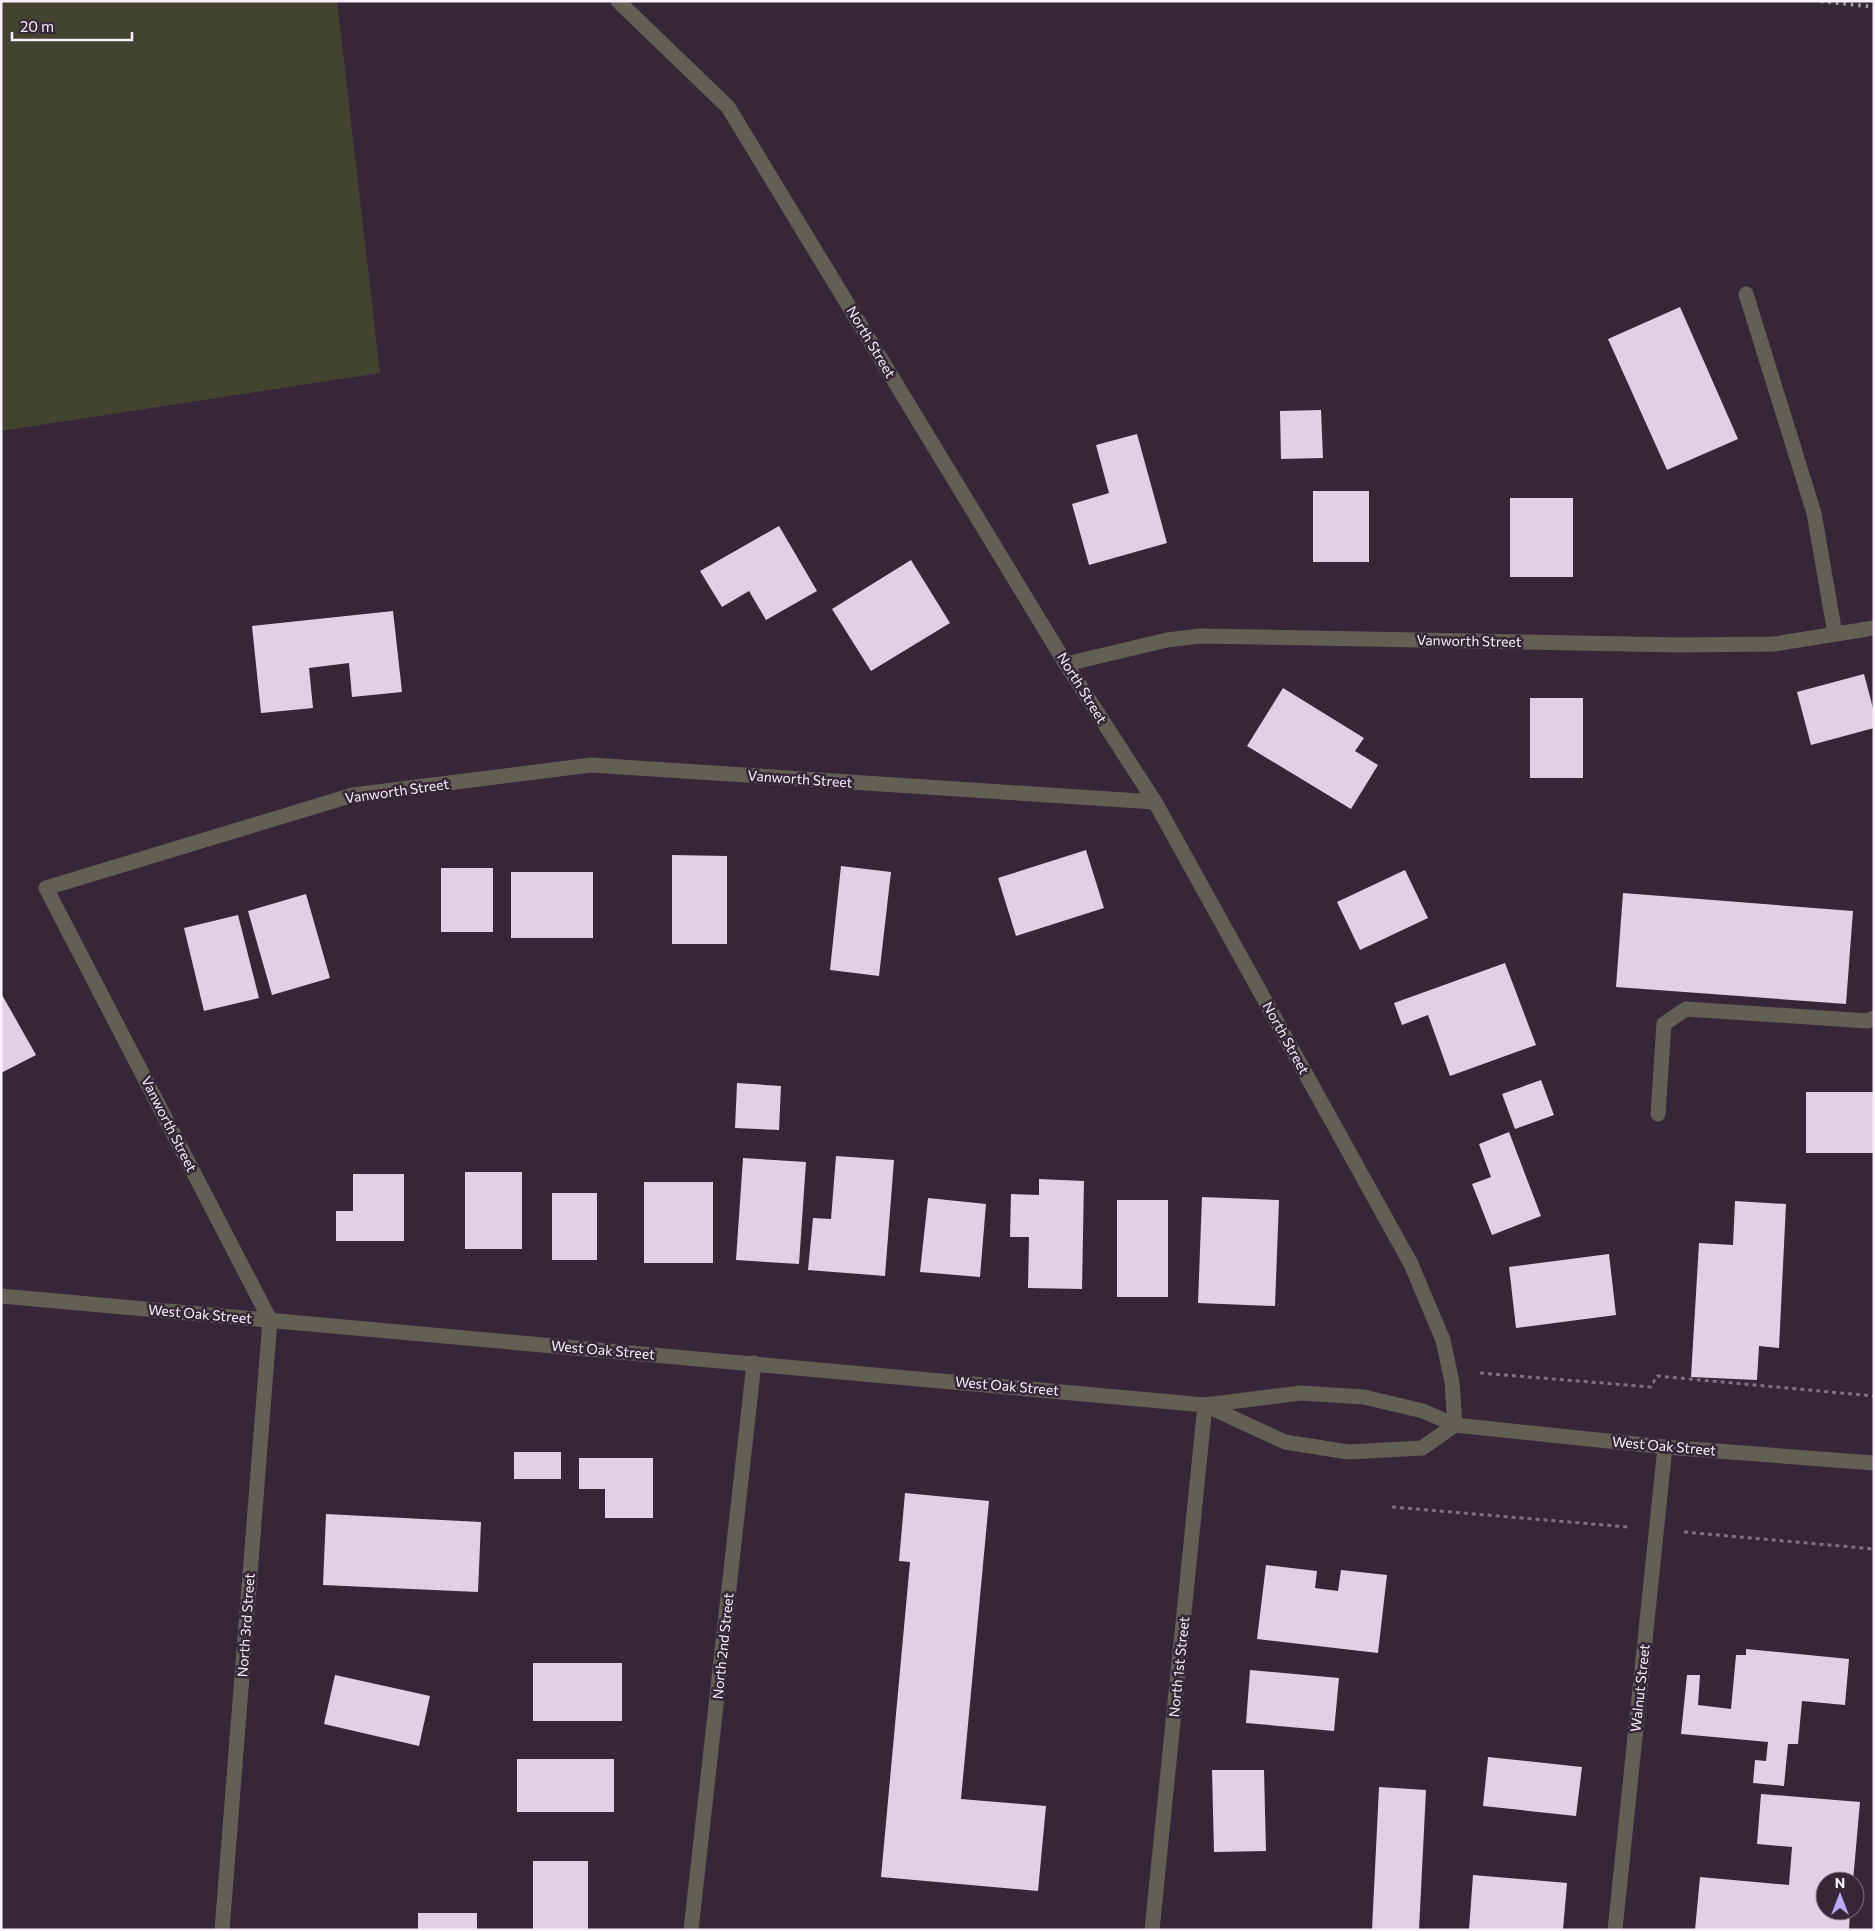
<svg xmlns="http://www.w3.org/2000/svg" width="1875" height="1931" viewBox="0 0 1875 1931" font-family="Commissioner,sans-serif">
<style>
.green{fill:#42442f}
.building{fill:#e2cee5}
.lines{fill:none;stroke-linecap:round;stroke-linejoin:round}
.path{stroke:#7f7181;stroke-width:3;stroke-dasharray:4 4;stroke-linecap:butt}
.minor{stroke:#625f54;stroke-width:15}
.rail{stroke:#a79aa9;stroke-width:4;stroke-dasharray:2.5 5;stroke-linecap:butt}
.labels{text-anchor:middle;stroke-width:5;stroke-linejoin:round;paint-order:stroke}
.street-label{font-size:14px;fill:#fbf0fd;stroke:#362638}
</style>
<rect width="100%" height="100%" fill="#362638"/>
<path class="green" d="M1,1H337L380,373L1,431Z"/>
<g class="building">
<path d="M1680,307L1738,439L1667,470L1608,339Z"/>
<path d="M1321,410L1323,458L1281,459L1280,411Z"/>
<path d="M1137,434L1167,543L1089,565L1072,504L1109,493L1096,445Z"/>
<rect x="1313" y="491" width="56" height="71"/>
<rect x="1510" y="498" width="63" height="79"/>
<path d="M779,526L817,591L766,620L749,591L722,607L700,571Z"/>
<path d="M911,560L950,623L871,671L832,609Z"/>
<path d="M393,611L402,692L352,697L349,663L309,668L313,708L261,713L252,626Z"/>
<path d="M1864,674L1874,712V728L1811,745L1797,692Z"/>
<path d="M1283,688L1364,738L1355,751L1378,765L1351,809L1247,746Z"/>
<rect x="1530" y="698" width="53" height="80"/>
<path d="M1086,850L1104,908L1016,936L998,878Z"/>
<path d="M672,855L727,856V944H672Z"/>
<path d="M841,866L891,872L879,976L830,970Z"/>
<rect x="441" y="868" width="52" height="64"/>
<path d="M1405,870L1428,918L1360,950L1337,902Z"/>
<rect x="511" y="872" width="82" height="66"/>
<path d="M1623,893L1853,911L1846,1004L1616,987Z"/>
<path d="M306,894L330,978L272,995L248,911Z"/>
<path d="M238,915L259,998L204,1011L184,928Z"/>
<path d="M1505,963L1536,1045L1450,1076L1428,1015L1402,1025L1394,1003Z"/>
<path d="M1,993L36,1055L1,1073Z"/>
<path d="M1541,1080L1554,1115L1515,1129L1502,1094Z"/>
<path d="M737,1083L781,1086L779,1130L735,1128Z"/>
<rect x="1806" y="1092" width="68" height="61"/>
<path d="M1509,1132L1541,1216L1492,1235L1472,1184L1491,1177L1479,1144Z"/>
<path d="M836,1156L894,1160L885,1276L808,1270L813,1218L831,1219Z"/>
<path d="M743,1158L806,1162L799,1264L736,1260Z"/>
<rect x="465" y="1172" width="57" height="77"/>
<path d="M353,1174H404V1241H336V1211H353Z"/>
<path d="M1039,1179L1084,1181L1082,1289L1028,1288L1029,1237H1010L1011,1194L1039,1195Z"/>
<rect x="644" y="1182" width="69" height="81"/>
<rect x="552" y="1193" width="45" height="67"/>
<path d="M1202,1197L1279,1200L1275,1306L1198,1303Z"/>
<path d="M928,1198L986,1204L980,1277L920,1272Z"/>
<rect x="1117" y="1200" width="51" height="97"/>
<path d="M1735,1201L1786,1204L1779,1348L1759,1346L1757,1380L1691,1377L1699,1243L1733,1245Z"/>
<path d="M1609,1254L1616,1315L1516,1328L1509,1267Z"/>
<rect x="514" y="1452" width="47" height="27"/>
<path d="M579,1458H653V1518H605V1489H579Z"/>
<path d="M905,1493L989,1501L961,1799L1046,1806L1038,1891L881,1877L910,1562L899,1561Z"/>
<path d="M326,1514L481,1522L478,1592L323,1585Z"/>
<path d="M1266,1565L1317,1571L1315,1588L1338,1591L1341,1570L1387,1575L1378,1653L1257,1639Z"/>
<path d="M1746,1649L1849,1659L1845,1705L1802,1701L1798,1744H1788L1784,1786L1753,1783L1755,1760L1766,1761L1768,1742L1681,1734L1687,1675H1700L1698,1705L1731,1709L1736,1655H1746Z"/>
<rect x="533" y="1663" width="89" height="58"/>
<path d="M1250,1670L1339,1678L1334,1731L1246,1723Z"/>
<path d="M335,1675L430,1696L419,1746L324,1724Z"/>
<path d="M1488,1757L1582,1767L1576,1816L1483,1806Z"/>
<rect x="517" y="1759" width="97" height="53"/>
<path d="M1212,1770H1264L1266,1851L1214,1852Z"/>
<path d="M1379,1787L1426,1790L1419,1930H1372Z"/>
<path d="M1761,1794L1860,1802L1853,1881H1825V1911H1850L1849,1930H1695L1700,1877L1789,1885L1792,1847L1757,1844Z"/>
<rect x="533" y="1861" width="55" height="69"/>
<path d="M1473,1875L1567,1883L1563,1930H1469Z"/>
<rect x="418" y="1913" width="59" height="17"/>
</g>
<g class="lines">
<g class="path">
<path d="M1480,1373L1651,1387L1657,1376L1874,1396"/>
<path d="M1392,1507L1628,1527"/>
<path d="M1684,1532L1874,1549"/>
</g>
<g class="minor">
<path d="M618,1L728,107L1066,664L1155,802L1411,1264L1443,1340L1452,1382L1455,1425"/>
<path d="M1746,294L1814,513L1835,634"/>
<path d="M1066,664L1167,640L1200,636L1680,645L1774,644L1874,628"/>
<path d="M1658,1114L1664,1024L1686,1009L1868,1021L1874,1018"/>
<path d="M1,1296L1205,1405L1301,1393L1364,1397L1423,1411L1455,1425L1665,1447L1874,1463"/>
<path d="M1205,1405L1285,1442L1348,1452L1422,1448L1455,1425"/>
<path d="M222,1930L270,1320L46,888L353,795L591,765L1155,802"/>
<path d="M691,1930L754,1363"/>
<path d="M1152,1930L1205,1405"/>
<path d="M1615,1930L1665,1447"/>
</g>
<path class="rail" d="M1821,1L1874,7"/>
</g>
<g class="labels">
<g class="street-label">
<text transform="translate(871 342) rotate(59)" y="5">North Street</text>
<text transform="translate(1469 641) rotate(1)" y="5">Vanworth Street</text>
<text transform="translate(1082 688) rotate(58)" y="5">North Street</text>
<text transform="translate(800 779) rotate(4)" y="5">Vanworth Street</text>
<text transform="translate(397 791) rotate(-8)" y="5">Vanworth Street</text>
<text transform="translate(1286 1038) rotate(61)" y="5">North Street</text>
<text transform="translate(169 1124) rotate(63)" y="5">Vanworth Street</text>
<text transform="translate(200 1314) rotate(5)" y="5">West Oak Street</text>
<text transform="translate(603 1350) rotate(5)" y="5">West Oak Street</text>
<text transform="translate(1007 1386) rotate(5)" y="5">West Oak Street</text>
<text transform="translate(1664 1446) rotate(5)" y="5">West Oak Street</text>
<text transform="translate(246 1625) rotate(-86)" y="5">North 3rd Street</text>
<text transform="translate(723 1646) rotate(-84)" y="5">North 2nd Street</text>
<text transform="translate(1179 1667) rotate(-84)" y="5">North 1st Street</text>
<text transform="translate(1640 1688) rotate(-84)" y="5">Walnut Street</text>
</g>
</g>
<rect width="1875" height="1931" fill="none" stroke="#fbf0fd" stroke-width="5"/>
<g transform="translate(1840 1896)"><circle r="24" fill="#362638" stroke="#857787"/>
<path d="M0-4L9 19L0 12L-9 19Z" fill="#b9abf7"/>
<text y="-8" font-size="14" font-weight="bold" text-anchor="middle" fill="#fbf0fd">N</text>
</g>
<path d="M12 32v8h120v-8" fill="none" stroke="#fbf0fd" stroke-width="2.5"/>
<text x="20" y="32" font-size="15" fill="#fbf0fd" stroke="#362638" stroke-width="4" paint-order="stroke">20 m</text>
</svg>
